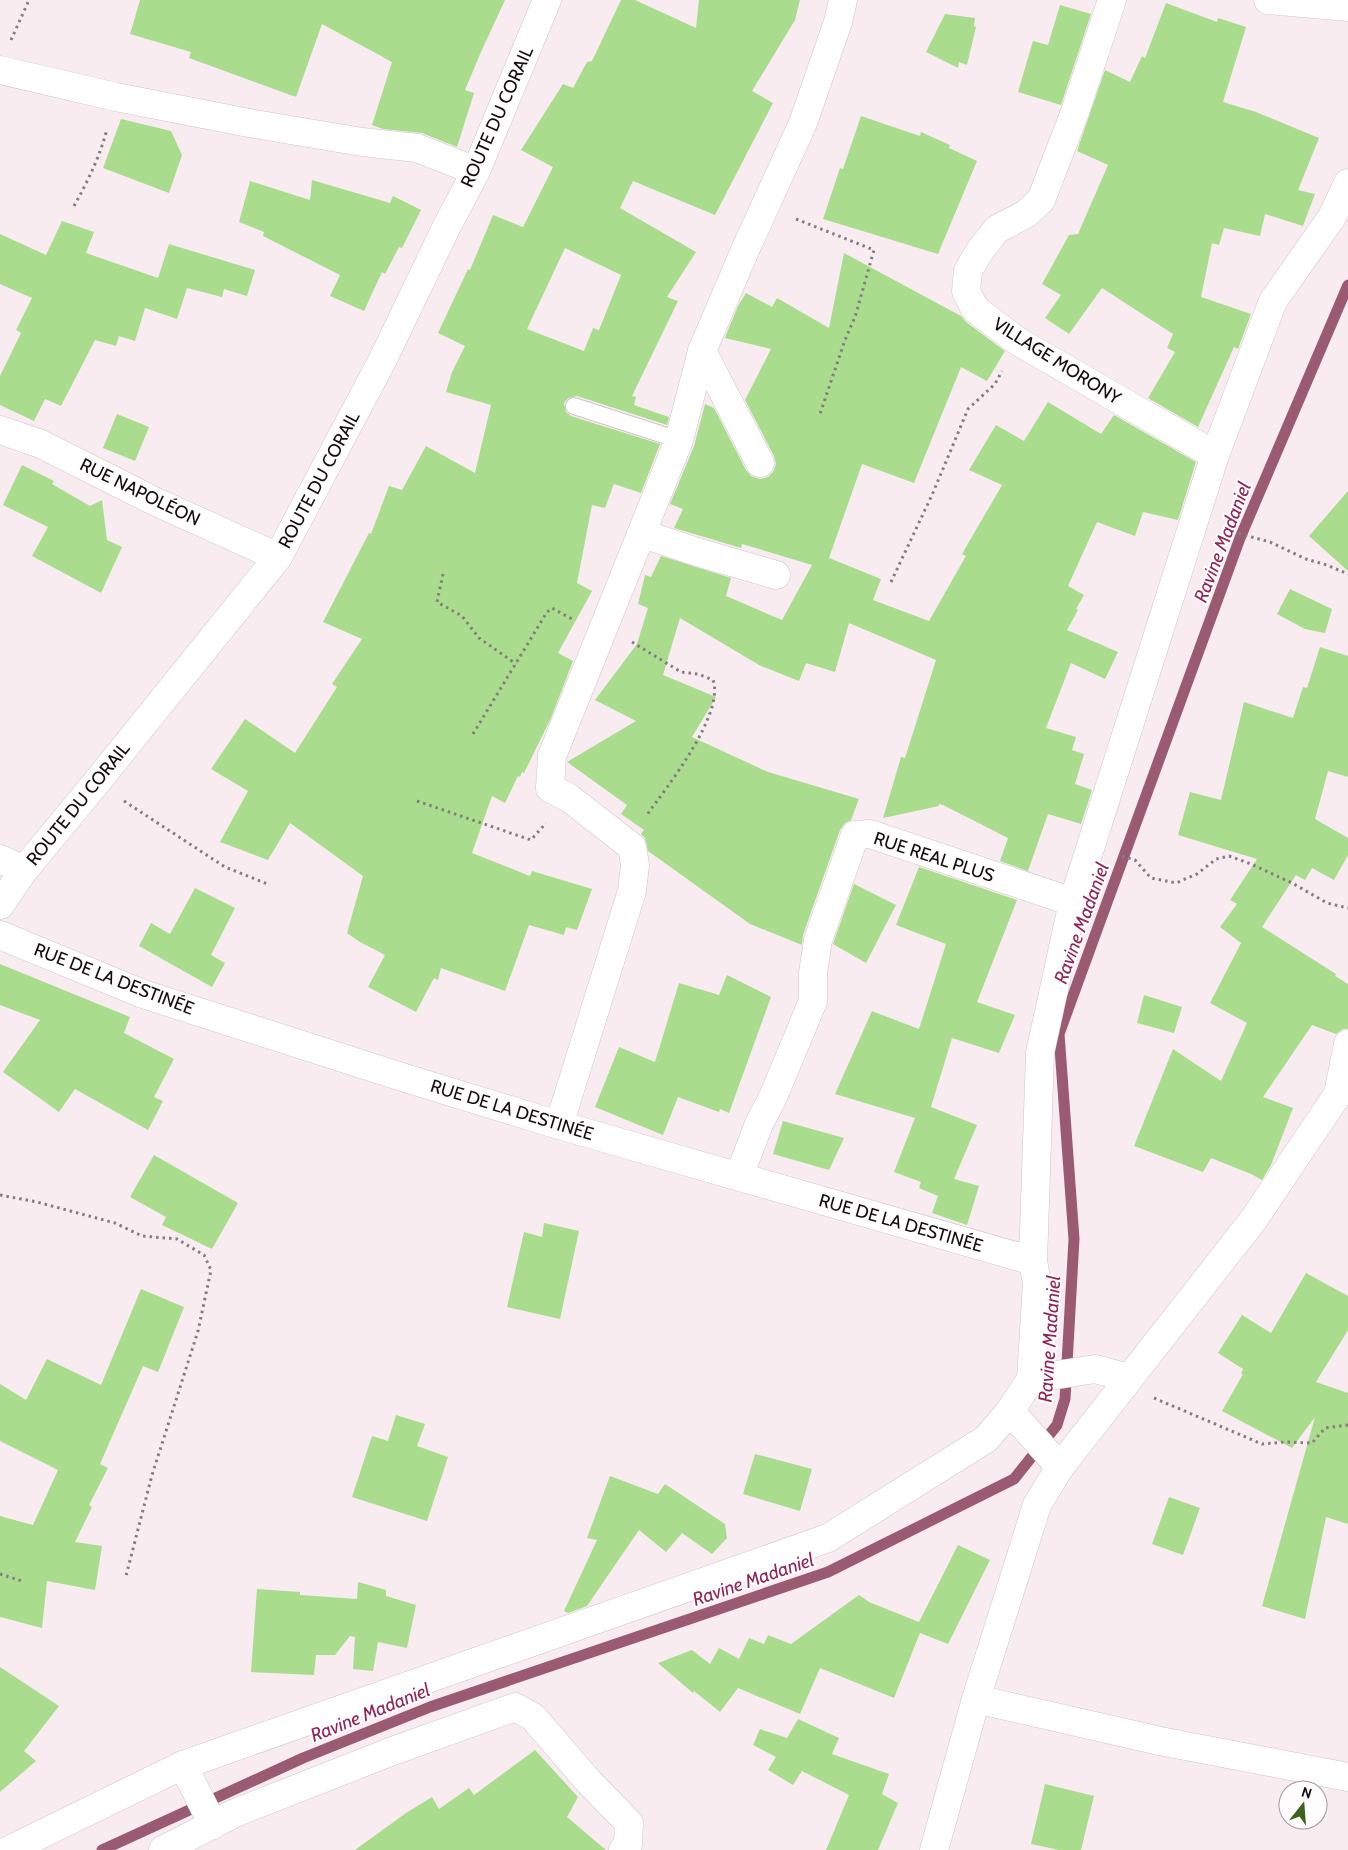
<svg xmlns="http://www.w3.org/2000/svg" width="1348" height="1850" viewBox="0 0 1348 1850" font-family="Cabin,sans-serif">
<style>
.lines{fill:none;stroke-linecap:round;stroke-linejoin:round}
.stream{stroke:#9a5b72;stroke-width:11}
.building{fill:#aadc8e;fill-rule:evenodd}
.service-casing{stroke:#cfc4c7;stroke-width:18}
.minor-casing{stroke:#cfc4c7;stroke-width:29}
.path{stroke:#857d7f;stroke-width:3;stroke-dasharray:2.5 4;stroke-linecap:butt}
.service{stroke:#fff;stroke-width:16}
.minor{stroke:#fff;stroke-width:28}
.labels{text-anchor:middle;stroke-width:4;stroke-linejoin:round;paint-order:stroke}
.street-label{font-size:18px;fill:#110d0e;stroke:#fffcfd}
.water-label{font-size:19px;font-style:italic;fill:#8e2556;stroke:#fffcfd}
</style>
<rect width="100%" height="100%" fill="#f8ecf0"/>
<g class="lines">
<path class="stream" d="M102,1850L303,1758L430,1707L828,1572L1014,1479L1057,1425L1065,1399L1074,1239L1059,1034L1240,538L1348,285"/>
</g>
<g class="building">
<path d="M140,0H505L481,52L465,90L474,93L457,147L422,133L383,129L372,125L392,62L322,24L296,97L189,58L191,52L130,34Z"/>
<path d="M621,0H635L696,28L699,0H800L795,20L752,91L773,103L715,215L633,181L620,208L696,252L667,297L678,301L632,396L636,397L634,405L669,417L667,425L577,396L568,398L564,403L566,412L571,416L660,444L641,493L614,484L605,508L592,505L577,583L592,591L558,653L573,661L551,718L524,773L522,772L520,777L518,776L505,803L492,796L472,853L530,876L532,871L592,889L577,930L566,927L564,935L529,925L505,991L441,968L438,980L434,978L416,1012L368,987L385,955L360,942L347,933L363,876L290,823L268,860L220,842L248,791L211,769L245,719L295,753L337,687L332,684L362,639L323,622L369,533L371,534L389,486L402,490L426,446L475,473L491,405L446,392L452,372L465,346L438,333L468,269L470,270L493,215L523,227L553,167L521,150L563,84L573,88L587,62L592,61ZM565,248L621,275L599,330L593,328L584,351L527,329Z"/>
<path d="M1166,3L1217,22L1218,18L1246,27L1223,102L1256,112L1319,138L1298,190L1315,194L1303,226L1265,214L1260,236L1224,228L1219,245L1212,243L1201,297L1251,314L1238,349L1234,347L1198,427L1148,398L1175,352L1167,348L1173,334L1102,288L1069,334L1045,318L1061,295L1042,284L1069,235L1078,234L1108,165L1077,151L1105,70L1130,82L1142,56L1145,58Z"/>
<path d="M1060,5L1091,14L1061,105L1018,92L1033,41L1048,45Z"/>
<path d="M945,14L975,18L974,26L976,27L967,65L959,62L958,68L926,52Z"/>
<path d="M861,116L920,136L921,132L950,145L949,148L977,161L938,254L823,219L840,168L843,169Z"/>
<path d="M121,119L171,131L182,155L169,193L103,168Z"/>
<path d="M312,180L390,203L393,196L421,210L402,248L399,247L385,274L382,272L364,311L330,296L340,275L263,236L264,232L239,222L250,181L310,200Z"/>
<path d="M62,221L94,232L86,253L158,278L169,244L255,270L247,296L224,289L222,297L187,288L177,319L145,308L135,341L119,336L116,346L95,340L61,406L45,399L34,421L0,405V376L21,333L16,330L32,298L0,284V234L46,255Z"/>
<path d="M844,253L961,316L966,322L1005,351L987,381L961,367L914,483L862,464L829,558L881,579L873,600L929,621L966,556L962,554L1002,485L969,470L996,425L1024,441L1048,402L1101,434L1114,415L1196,462L1178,520L1143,512L1135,536L1097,522L1068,586L1084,595L1076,609L1078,610L1067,630L1118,652L1105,679L1071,663L1046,728L1076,737L1072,750L1084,754L1075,784L1092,790L1081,824L1048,814L1028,871L1000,861L1008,838L943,805L939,804V806L883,818L901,757L905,758L936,660L849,623L835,672L806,663L799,681L759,665L680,618L663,675L716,697L692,737L768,772L859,799L851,820L845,823L840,830L803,935L802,945L750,924L648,851L645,838L641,834L644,830L621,814L627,805L567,762L636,721L595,700L637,644L648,608L638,604L645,575L651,577L661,556L731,578L726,596L782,620L812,565L742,544L741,548L674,528L683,509L670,504L694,446L705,404L714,408L746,470L751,476L760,479L768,477L773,472L776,464L774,456L745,400L771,349L725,338L726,335L738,306L746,293L772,307L777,298L829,328Z"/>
<path d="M117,414L149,427L135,461L103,448Z"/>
<path d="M22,465L54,481L52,484L90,506L102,500L107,540L122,547L101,593L32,556L48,527L3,505Z"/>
<path d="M1348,491V571L1309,536Z"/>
<path d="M1290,589L1332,609L1325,633L1305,629L1277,614Z"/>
<path d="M1320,647L1348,656V777L1328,771L1315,819L1348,838V855L1334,880L1312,868L1305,880L1296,875L1262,927L1336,974L1335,976L1348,984V1029H1343L1336,1034L1312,1025L1263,1097L1293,1108L1271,1165L1262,1180L1251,1174L1211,1158L1203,1172L1134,1146L1173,1049L1221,1081L1247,1023L1210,1003L1241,943L1220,927L1237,904L1230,900L1257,859L1178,835L1190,792L1221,800L1244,702L1293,718L1303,687L1307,688Z"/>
<path d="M919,867L1017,900L977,1002L1015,1015L999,1053L952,1038L931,1107L977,1125L954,1179L979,1186L967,1225L932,1213L938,1196L919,1188L921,1182L894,1172L915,1118L835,1094L872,1011L919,1029L946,944L896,925Z"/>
<path d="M854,884L896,905L866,963L833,944Z"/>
<path d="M195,888L235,908L211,955L225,963L212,987L139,946L151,923L170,934Z"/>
<path d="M0,964L130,1017L124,1033L174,1059L154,1097L163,1101L148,1130L75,1089L59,1112L3,1072L40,1020L0,1005Z"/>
<path d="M727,975L771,997L729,1113L720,1109L719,1112L678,1097L663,1135L595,1107L619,1047L655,1062L679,983L719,995Z"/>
<path d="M1144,995L1182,1007L1174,1033L1137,1023Z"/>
<path d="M783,1121L844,1138L829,1170L773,1154Z"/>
<path d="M154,1155L238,1203L212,1249L162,1225L166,1217L130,1197Z"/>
<path d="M544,1223L579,1231L560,1319L507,1307L524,1232L542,1237Z"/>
<path d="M1306,1273L1348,1296V1330L1316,1382L1348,1393V1524L1326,1517L1305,1619L1262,1606L1315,1417L1292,1448L1222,1411L1243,1374H1241L1243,1369L1218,1353L1242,1315L1271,1333Z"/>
<path d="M141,1289L184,1307L158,1372L143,1366L100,1464L108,1468L89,1505L92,1507L75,1542L102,1546L95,1590L47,1581L42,1628L0,1617V1516L33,1525L58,1470L0,1441V1384L26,1400L47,1359L101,1385Z"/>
<path d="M396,1415L425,1424L417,1446L448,1457L427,1521L352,1497L372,1436L388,1441Z"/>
<path d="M755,1454L812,1469L800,1511L743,1494Z"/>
<path d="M610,1476L658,1494L665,1484L725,1524L727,1538L712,1554L682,1533L666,1552L639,1530L587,1606L568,1613L564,1611L597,1540L587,1538Z"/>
<path d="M1169,1497L1200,1508L1183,1555L1152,1544Z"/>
<path d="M958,1545L990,1560L948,1644L920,1633L894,1698L820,1668L800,1714L738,1688L720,1712L694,1691L693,1693L658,1663L692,1650L710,1664L719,1648L739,1659L749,1638L764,1644L768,1635L791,1644L859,1595L869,1602L919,1622Z"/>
<path d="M358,1582L386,1590V1596L416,1605L407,1648L378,1642L373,1671L353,1669L355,1637L350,1636L335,1655H316L314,1675L251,1672L257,1589L300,1592V1595L357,1599Z"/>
<path d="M0,1667L59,1706L24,1751L36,1761L0,1792Z"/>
<path d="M798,1719L839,1738L832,1754L889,1774L882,1794L898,1803L878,1850H826L849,1795L802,1771L793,1785L768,1770L776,1757L753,1745L760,1729L787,1738Z"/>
<path d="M535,1750L578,1797L567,1817L606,1850H355L406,1813L432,1797L439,1809L469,1788L474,1795Z"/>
<path d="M1045,1784L1094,1796L1081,1850H1059L1031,1844Z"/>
</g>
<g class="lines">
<defs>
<path id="service" d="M574,406L679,440"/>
<g id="minor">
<path d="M1112,0L1075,112L1041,200L1026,214L997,229L979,252L968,271L966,291L975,309L1019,342L1215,455"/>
<path d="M1268,0L1348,7"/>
<path d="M0,70L116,97L249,123L362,142L417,148L476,171"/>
<path d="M702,351L760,463"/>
<path d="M0,430L41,444L154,501L278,557"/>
<path d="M643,534L697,552L776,575"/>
<path d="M0,859L24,870"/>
<path d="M0,905L24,870L96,783L278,557L382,361L447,226L476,171L547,0"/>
<path d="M0,935L143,994L405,1078L559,1125L1033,1261"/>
<path d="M559,1125L632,891L635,865L632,847L569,798L550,788L552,756L679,440L702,351L746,248L803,123L838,22L843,0"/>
<path d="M739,1176L759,1124L773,1097L813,1001V973L818,940L855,835L870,834L1073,902"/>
<path d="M1031,1379L1095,1369L1129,1378"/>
<path d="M1010,1411L1060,1467"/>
<path d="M976,1699L1160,1741L1348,1777"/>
<path d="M183,1765L213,1825"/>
<path d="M9,1850L183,1765L828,1538L986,1439L1010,1411L1031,1379L1037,1283L1033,1261L1040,1053L1073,902L1215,455L1273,301L1332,217L1348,183"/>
<path d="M163,1850L235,1813L390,1752L515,1707L533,1717L589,1782L629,1823L628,1844L623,1850"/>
<path d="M934,1850L976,1699L1037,1505L1060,1467L1254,1219L1338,1094L1348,1044"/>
</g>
</defs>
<use href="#service" class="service-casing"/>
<use href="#minor" class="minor-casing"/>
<g class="path">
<path d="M11,40L29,0"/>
<path d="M74,206C88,181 100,156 107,129"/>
<path d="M796,219L874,250L855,317L845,340L820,414"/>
<path d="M1226,530L1270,542L1306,559L1327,565L1348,574"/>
<path d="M443,574L437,602L462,616L479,638L516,664"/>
<path d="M891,582L932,495L968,409L995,384L1002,371"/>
<path d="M632,642L681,672L698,674L713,680C725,714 667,787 646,816"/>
<path d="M473,734L547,612L552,608L572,619"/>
<path d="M124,801L225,867L270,885"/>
<path d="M417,801L531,840L546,823"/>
<path d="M1122,856L1135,860L1151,878L1176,883L1197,874L1216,859L1229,856L1251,864L1292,883L1327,903L1348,908"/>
<path d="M0,1195L37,1202L115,1223L142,1236L177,1239L204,1255L211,1270L198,1331L152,1475L126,1576"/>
<path d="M1154,1398L1262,1444L1285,1442L1312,1443L1325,1428L1348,1425"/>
<path d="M0,1574L22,1581"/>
</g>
<use href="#service" class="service"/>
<use href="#minor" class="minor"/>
</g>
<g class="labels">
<g class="street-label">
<text transform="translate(497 117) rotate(-66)" y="6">ROUTE DU CORAIL</text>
<text transform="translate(1057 361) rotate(32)" y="6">VILLAGE MORONY</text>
<text transform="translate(319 480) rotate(-62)" y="6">ROUTE DU CORAIL</text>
<text transform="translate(140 492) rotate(26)" y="6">RUE NAPOLÉON</text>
<text transform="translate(78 804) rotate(-51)" y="6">ROUTE DU CORAIL</text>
<text transform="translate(934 857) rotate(18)" y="6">RUE REAL PLUS</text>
<text transform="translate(114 979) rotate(21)" y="6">RUE DE LA DESTINÉE</text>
<text transform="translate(512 1110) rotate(17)" y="6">RUE DE LA DESTINÉE</text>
<text transform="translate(901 1223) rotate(16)" y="6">RUE DE LA DESTINÉE</text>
</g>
<g class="water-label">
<text transform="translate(1222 542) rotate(-69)" y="7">Ravine Madaniel</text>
<text transform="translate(1081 923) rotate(-70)" y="7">Ravine Madaniel</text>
<text transform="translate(1049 1339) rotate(-86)" y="7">Ravine Madaniel</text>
<text transform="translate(753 1579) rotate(-19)" y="7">Ravine Madaniel</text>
<text transform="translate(370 1712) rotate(-22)" y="7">Ravine Madaniel</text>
</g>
</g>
<g transform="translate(1303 1805) rotate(17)"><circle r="24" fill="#fffcfd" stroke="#a09c9d"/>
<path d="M0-4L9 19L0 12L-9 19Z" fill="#3a631e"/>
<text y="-8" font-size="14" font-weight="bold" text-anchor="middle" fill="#110d0e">N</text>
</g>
</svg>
